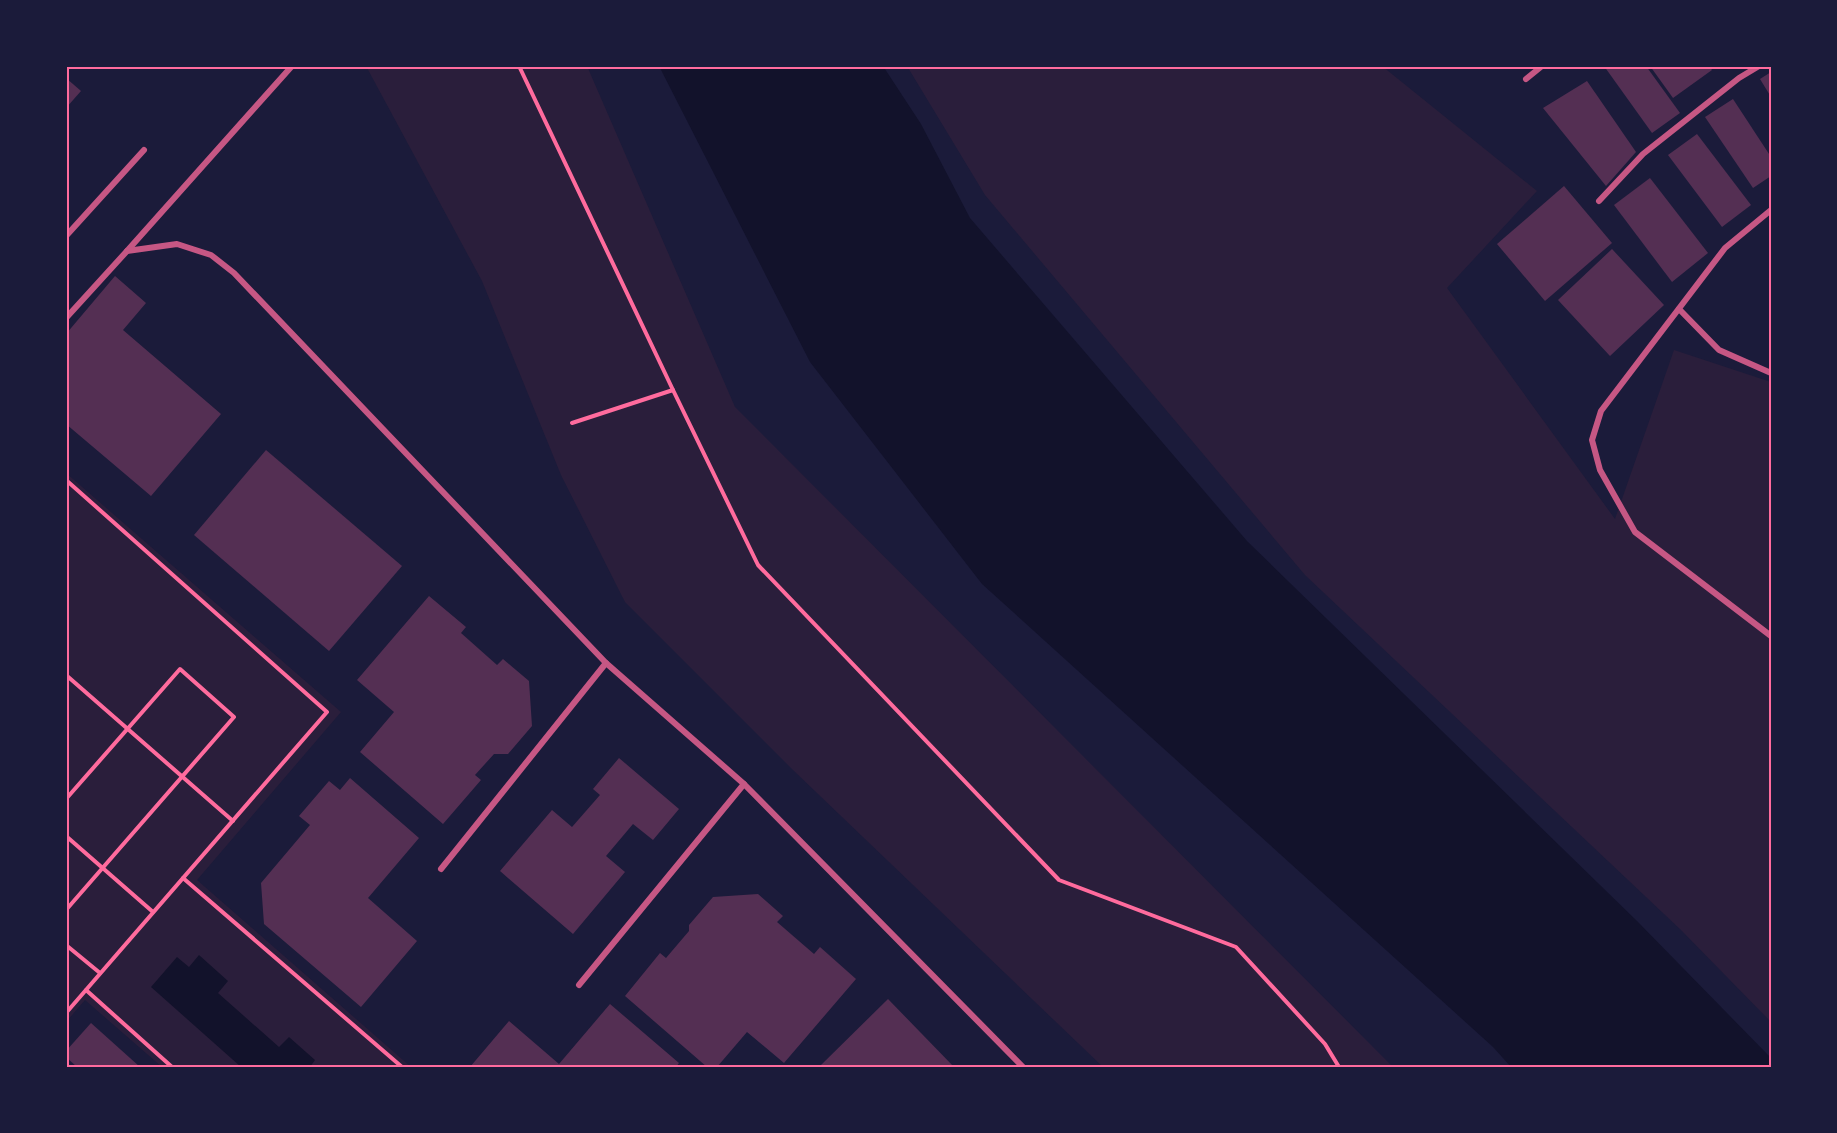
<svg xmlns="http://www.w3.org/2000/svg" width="1837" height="1133" viewBox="0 0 1837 1133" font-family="'Zilla Slab',serif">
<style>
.green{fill:#2a1e3b}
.water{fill:#12122b}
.building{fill:#542f53}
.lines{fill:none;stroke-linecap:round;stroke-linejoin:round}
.path{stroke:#ff6b9d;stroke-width:4}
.minor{stroke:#c65784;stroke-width:6}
.neatline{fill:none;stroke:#ff6b9d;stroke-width:2}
</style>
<rect width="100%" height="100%" fill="#1b1b3a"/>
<g class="green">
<path d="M366,66H587L735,407L1393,1067H1103L793,770L625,602L561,475L482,281Z"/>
<path d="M907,66H1382L1537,191L1447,288L1615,519L1674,350L1771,382V1022L1681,930L1305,575L985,195Z"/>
<path d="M66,473L341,712L197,880L411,1067H162L85,1000L66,1022Z"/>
</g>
<g class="water">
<path d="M659,66H883L921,124L970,218L1247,541L1637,921L1771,1058V1067H1511L1493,1047L982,584L810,362Z"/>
<path d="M199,955L228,981L218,993L279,1047L289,1037L315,1060L310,1067H241L151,987L177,957L189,967Z"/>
</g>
<g class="building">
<path d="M1604,66H1646L1680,113L1652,133Z"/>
<path d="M1650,66H1709L1712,70L1673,98Z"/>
<path d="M1771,72V97L1760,79Z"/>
<path d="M66,78L81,91L66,108Z"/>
<path d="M1587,81L1636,152L1606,186L1543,108Z"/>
<path d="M1733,99L1771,157V176L1753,188L1705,117Z"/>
<path d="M1697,134L1751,205L1722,227L1668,155Z"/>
<path d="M1650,178L1708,253L1672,282L1614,205Z"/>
<path d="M1564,186L1612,243L1545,301L1497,244Z"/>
<path d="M1612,249L1664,305L1610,356L1558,300Z"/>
<path d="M115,276L146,303L123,330L221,414L151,496L66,424V334Z"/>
<path d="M266,450L402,566L329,651L194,535Z"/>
<path d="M429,596L466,627L461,633L497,665L503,659L529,681L532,726L508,754H494L475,775L481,780L443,824L360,752L394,712L357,680Z"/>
<path d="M619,758L679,809L653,840L633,824L606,856L625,872L573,934L500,871L552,810L572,827L600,795L593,789Z"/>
<path d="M350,778L419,838L368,898L417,941L361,1007L264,924L261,883L310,825L299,816L329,781L340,790Z"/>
<path d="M758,894L783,916L777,922L814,954L820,947L856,979L784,1063L747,1032L717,1067H707L625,996L660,953L666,958L689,931V925L713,897Z"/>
<path d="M888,999L954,1067H819Z"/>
<path d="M610,1004L679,1063L676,1067H470L509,1021L559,1064Z"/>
<path d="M91,1023L140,1067H77L66,1057V1051Z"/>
</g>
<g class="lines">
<g class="path">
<path d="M519,66L673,390"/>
<path d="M572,423L673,390L758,565L1059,880L1236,947L1325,1044L1339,1067"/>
<path d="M66,480L327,712L66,1013"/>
<path d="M66,675L233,821"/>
<path d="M66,799L180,669L234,717L66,910"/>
<path d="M66,836L153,912"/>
<path d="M183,878L402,1067"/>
<path d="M66,945L100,973"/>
<path d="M86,990L172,1067"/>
</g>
<g class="minor">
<path d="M1526,79L1542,66"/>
<path d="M1599,201L1643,154L1739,78L1759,66"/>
<path d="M1771,210L1725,248L1601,411L1592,440L1600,470L1635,532L1771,636"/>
<path d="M66,236L144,150"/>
<path d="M127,251L292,66"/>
<path d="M1679,309L1719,350L1771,373"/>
<path d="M66,318L127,251L177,244L211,255L234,273L606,663L744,784L1023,1067"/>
<path d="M441,869L606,663"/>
<path d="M579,985L744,784"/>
</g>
</g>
<rect width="1837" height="1133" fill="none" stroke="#1b1b3a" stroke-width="135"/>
<rect x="68" y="68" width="1702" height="998" class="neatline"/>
</svg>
